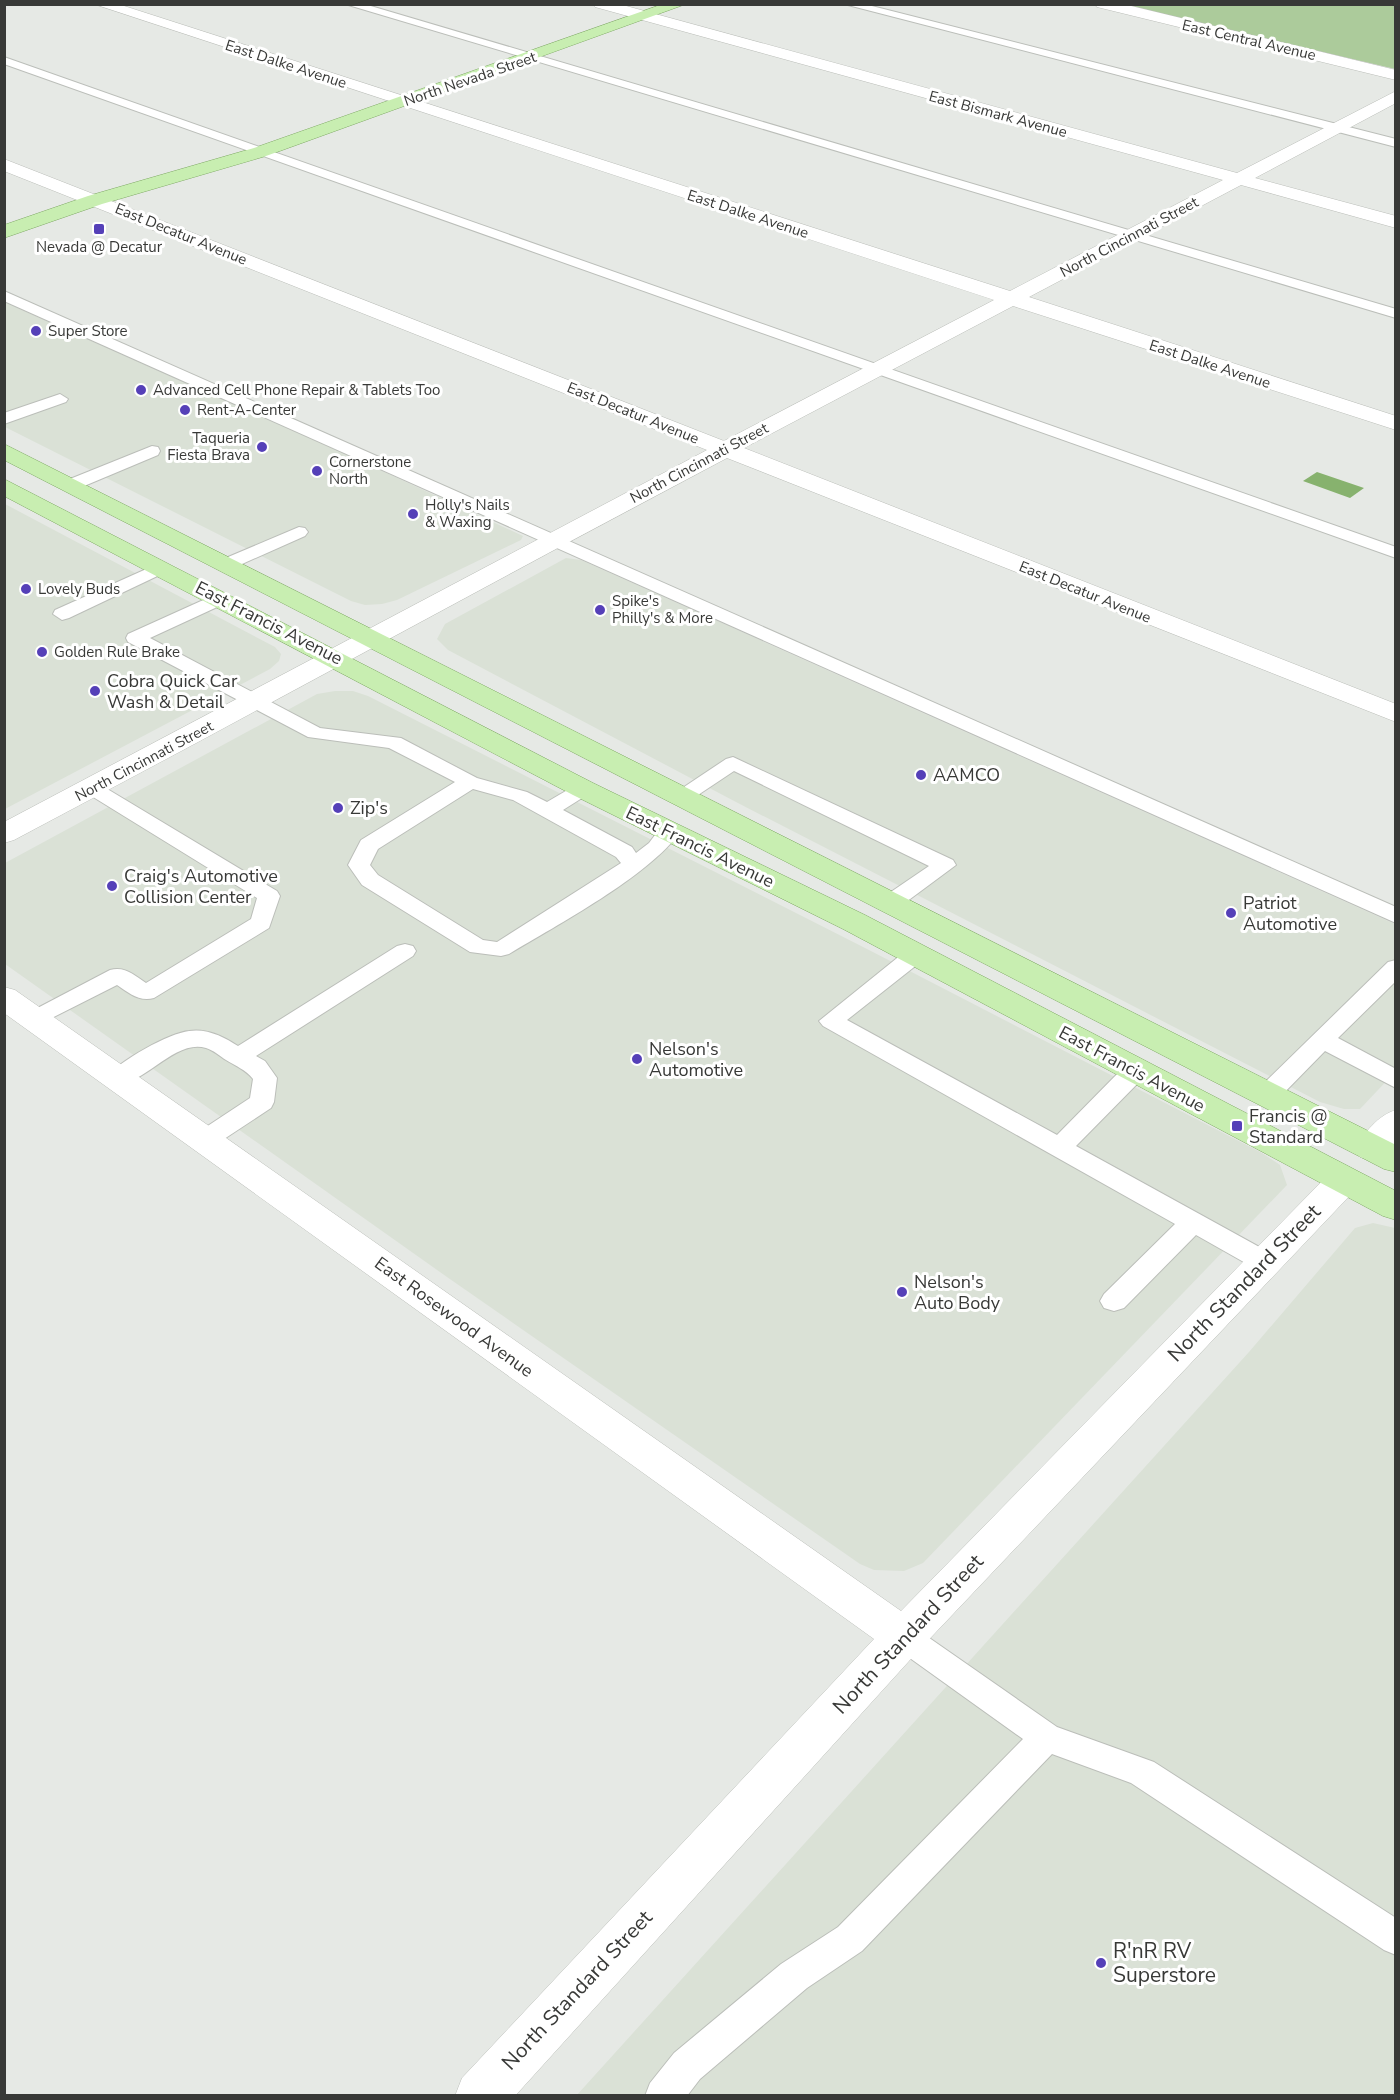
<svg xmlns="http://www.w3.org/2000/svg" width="1400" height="2100" viewBox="0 0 1400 2100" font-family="'Nunito Sans',sans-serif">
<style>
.built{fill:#dae1d6}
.green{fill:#accb9b}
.water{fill:#87b26e}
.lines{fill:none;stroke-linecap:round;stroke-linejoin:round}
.lane-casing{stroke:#bbbeb9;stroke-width:2}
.street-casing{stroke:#bbbeb9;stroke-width:1}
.primary-casing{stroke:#7ea864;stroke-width:1}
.lane{fill:#fff;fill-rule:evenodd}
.street{fill:#fff;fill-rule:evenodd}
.primary{fill:#c8eeb1;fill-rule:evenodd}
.poi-dot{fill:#5540b8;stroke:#fff;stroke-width:2}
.labels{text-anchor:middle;stroke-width:6;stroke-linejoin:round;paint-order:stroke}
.far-street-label{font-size:15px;fill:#383937;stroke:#fff}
.far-poi-label{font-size:15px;fill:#383937;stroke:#fff;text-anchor:start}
.street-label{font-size:18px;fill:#383937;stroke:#fff}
.poi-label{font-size:18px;fill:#383937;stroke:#fff;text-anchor:start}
.near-street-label{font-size:21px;fill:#383937;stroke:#fff}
.near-poi-label{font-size:21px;fill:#383937;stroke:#fff;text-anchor:start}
</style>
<rect width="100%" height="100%" fill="#e6e9e5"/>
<g class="built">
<path d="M4,302L326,445L523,536L521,540L397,600L382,604L365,605L351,601L5,427Z"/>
<path d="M5,504L275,647L281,654L279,661L270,669L5,809Z"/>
<path d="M566,558L581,560L1395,924V1072L1360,1109H1344L1320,1102L736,802L448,650L437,639L445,624Z"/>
<path d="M335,691H353L368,696L867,949L1262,1153L1280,1165L1287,1185L923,1563L904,1571L874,1570L860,1564L447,1277L5,964V863L317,694Z"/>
<path d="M1373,1223L1395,1228V2095L576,2096L1249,1352L1355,1228Z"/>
</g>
<path class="green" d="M1122,5H1395V69Z"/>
<path class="water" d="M1317,472L1364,488L1350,498L1303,481Z"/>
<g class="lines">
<defs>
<g id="lane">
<path d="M345,4H364L1396,309V318Z"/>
<path d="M844,4H864L1396,139V147Z"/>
<path d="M4,57L1396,547V558L4,64Z"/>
<path d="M4,291L1396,907V923L4,301Z"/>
<path d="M60,394L68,399L66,402L4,424V413Z"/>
<path d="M152,446L158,447L160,451L158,455L77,489L71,490L62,485L65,481Z"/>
<path d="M299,527L305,528L308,532L305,536L233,568L227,569L218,564L221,560Z"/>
<path d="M162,562L171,567L168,571L69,618L62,620L53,614L55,610Z"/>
<path d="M221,592L230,598L228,602L150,638L320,728L401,738L477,778L527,792L547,802L576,785H590L593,789L590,793L563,810L632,847L636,853L649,843L661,827H677L680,832C649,876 557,925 509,954L501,956L470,952L362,885L348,865L361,840L455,782L389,748L308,737L128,642L126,638L128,634ZM473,789L513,800L616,857L621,863L497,942L483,940L378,875L370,865L378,849Z"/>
<path d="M733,757L953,860L956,865L898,908H882L879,903L882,898L929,866L734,771L689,801H675L672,797L675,793L726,759Z"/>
<path d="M92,782L99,784L277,891L280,896L269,928L154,998C139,1002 129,993 117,985L36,1026L28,1023L24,1018L28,1013L110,970C125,966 134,975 146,983L251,919L257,898L85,792L82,788L85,784Z"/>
<path d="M405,944L413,946L416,951L413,956L256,1056L265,1061L277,1078L274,1102L271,1108L215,1145L206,1148L197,1145L193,1139L197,1133L250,1098L253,1079C246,1070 236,1066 226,1060C220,1056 213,1050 206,1048C173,1038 141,1091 111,1083L108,1077C118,1061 170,1033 189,1031C207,1028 224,1037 238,1046L397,946Z"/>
<path d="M915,948L923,950L926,955L923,960L847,1020L1057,1135L1126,1065L1135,1063L1144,1065L1147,1071L1144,1077L1076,1146L1274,1255L1278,1262L1274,1269L1265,1272L1256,1269L1196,1235L1124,1308L1114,1311L1104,1308L1100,1301L1104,1294L1175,1224L823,1026L819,1021L907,950Z"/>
<path d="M1396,960V981L1338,1038L1396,1069V1088L1325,1051L1276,1101L1267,1103L1258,1101L1255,1095L1258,1089L1388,962Z"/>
<path d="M904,1624L915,1628L1057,1727L1154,1762L1396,1918V1955L1384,1950L1131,1783L1052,1754L862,1951L807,1988L700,2079L687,2096H645L650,2083L674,2053L781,1964L838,1927L1023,1739L893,1646L888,1637L893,1628Z"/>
</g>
<g id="street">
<path d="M94,4H118L1010,291L1223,180L595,7L593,4H619L1237,173L1396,91V103L1255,178L1396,216V228L1241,185L1029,297L1396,416V430L1013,306L744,448L1396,704V722L727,458C488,584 253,714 14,840L4,843V822L707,450L4,171V159L724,441L994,300Z"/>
<path d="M1095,4H1123L1396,70V80L1097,7Z"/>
<path d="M4,987L15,990L901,1611L1332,1171L1344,1168L1356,1171L1362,1180L1356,1189L919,1650L515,2096H455L462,2078L874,1639L4,1013Z"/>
<path d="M1396,1110V1145C1384,1158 1377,1162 1360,1157L1355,1149C1364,1133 1378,1115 1396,1110Z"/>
</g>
<g id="primary">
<path d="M663,4H686L266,156L102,204L4,238V225L88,196L254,148Z"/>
<path d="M4,444L1396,1145V1172L1384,1169L4,460Z"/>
<path d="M4,479L593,783L865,915L1396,1191V1220L1383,1216L843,929L573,795L4,496Z"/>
</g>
</defs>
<use href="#lane" class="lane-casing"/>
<use href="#street" class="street-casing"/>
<use href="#primary" class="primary-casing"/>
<use href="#lane" class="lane"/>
<use href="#street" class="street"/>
<use href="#primary" class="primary"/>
</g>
<g class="poi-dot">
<rect x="93" y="223" width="12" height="12" rx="3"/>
<circle cx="36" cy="331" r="6"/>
<circle cx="141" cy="390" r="6"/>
<circle cx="185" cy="410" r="6"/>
<circle cx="262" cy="447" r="6"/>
<circle cx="317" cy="471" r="6"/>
<circle cx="413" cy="514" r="6"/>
<circle cx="26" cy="589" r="6"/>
<circle cx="600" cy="610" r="6"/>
<circle cx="42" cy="652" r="6"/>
<circle cx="95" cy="691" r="6"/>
<circle cx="921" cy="775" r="6"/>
<circle cx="338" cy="808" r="6"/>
<circle cx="112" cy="886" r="6"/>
<circle cx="1231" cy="913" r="6"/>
<circle cx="637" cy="1059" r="6"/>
<rect x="1231" y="1120" width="12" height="12" rx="3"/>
<circle cx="902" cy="1292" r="6"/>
<circle cx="1101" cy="1963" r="6"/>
</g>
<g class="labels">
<g class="far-street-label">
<text transform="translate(1249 40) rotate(13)" y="5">East Central Avenue</text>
<text transform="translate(286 64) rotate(18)" y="5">East Dalke Avenue</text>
<text transform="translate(470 79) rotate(-19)" y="5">North Nevada Street</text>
<text transform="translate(998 114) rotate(15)" y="5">East Bismark Avenue</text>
<text transform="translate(748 214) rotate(18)" y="5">East Dalke Avenue</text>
<text transform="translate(181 234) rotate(22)" y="5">East Decatur Avenue</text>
<text transform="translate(1129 237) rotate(-28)" y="5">North Cincinnati Street</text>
<text transform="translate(1210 364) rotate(18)" y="5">East Dalke Avenue</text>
<text transform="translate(633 413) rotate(22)" y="5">East Decatur Avenue</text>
<text transform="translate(699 463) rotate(-28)" y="5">North Cincinnati Street</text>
<text transform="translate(1085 592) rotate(22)" y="5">East Decatur Avenue</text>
<text transform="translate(144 761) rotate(-28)" y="5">North Cincinnati Street</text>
</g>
<g class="far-poi-label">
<text x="99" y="252" text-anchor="middle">Nevada @ Decatur</text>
<text x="48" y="336">Super Store</text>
<text x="153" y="395">Advanced Cell Phone Repair &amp; Tablets Too</text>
<text x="197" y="415">Rent-A-Center</text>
<text x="250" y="443" text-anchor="end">Taqueria<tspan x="250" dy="17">Fiesta Brava</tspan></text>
<text x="329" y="467">Cornerstone<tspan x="329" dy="17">North</tspan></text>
<text x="425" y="510">Holly's Nails<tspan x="425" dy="17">&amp; Waxing</tspan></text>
<text x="38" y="594">Lovely Buds</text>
<text x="612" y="606">Spike's<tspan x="612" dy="17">Philly's &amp; More</tspan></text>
<text x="54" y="657">Golden Rule Brake</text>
</g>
<g class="street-label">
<text transform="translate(269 623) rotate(27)" y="6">East Francis Avenue</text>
<text transform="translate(700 847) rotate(26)" y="6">East Francis Avenue</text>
<text transform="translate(1132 1069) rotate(28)" y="6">East Francis Avenue</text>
<text transform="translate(454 1317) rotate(36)" y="6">East Rosewood Avenue</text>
</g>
<g class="poi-label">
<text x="107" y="687">Cobra Quick Car<tspan x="107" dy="21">Wash &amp; Detail</tspan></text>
<text x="933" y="781">AAMCO</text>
<text x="350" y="814">Zip's</text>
<text x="124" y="882">Craig's Automotive<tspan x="124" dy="21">Collision Center</tspan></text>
<text x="1243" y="909">Patriot<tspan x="1243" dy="21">Automotive</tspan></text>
<text x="649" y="1055">Nelson's<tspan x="649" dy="21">Automotive</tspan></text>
<text x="1249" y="1122">Francis @<tspan x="1249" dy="21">Standard</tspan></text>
<text x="914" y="1288">Nelson's<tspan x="914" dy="21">Auto Body</tspan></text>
</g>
<g class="near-street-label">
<text transform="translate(1244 1283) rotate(-46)" y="7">North Standard Street</text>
<text transform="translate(908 1634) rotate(-47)" y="7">North Standard Street</text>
<text transform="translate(577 1990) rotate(-47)" y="7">North Standard Street</text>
</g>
<g class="near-poi-label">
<text x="1113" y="1958">R'nR RV<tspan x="1113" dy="24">Superstore</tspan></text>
</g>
</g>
<rect width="1400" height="2100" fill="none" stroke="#383937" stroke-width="12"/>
</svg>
